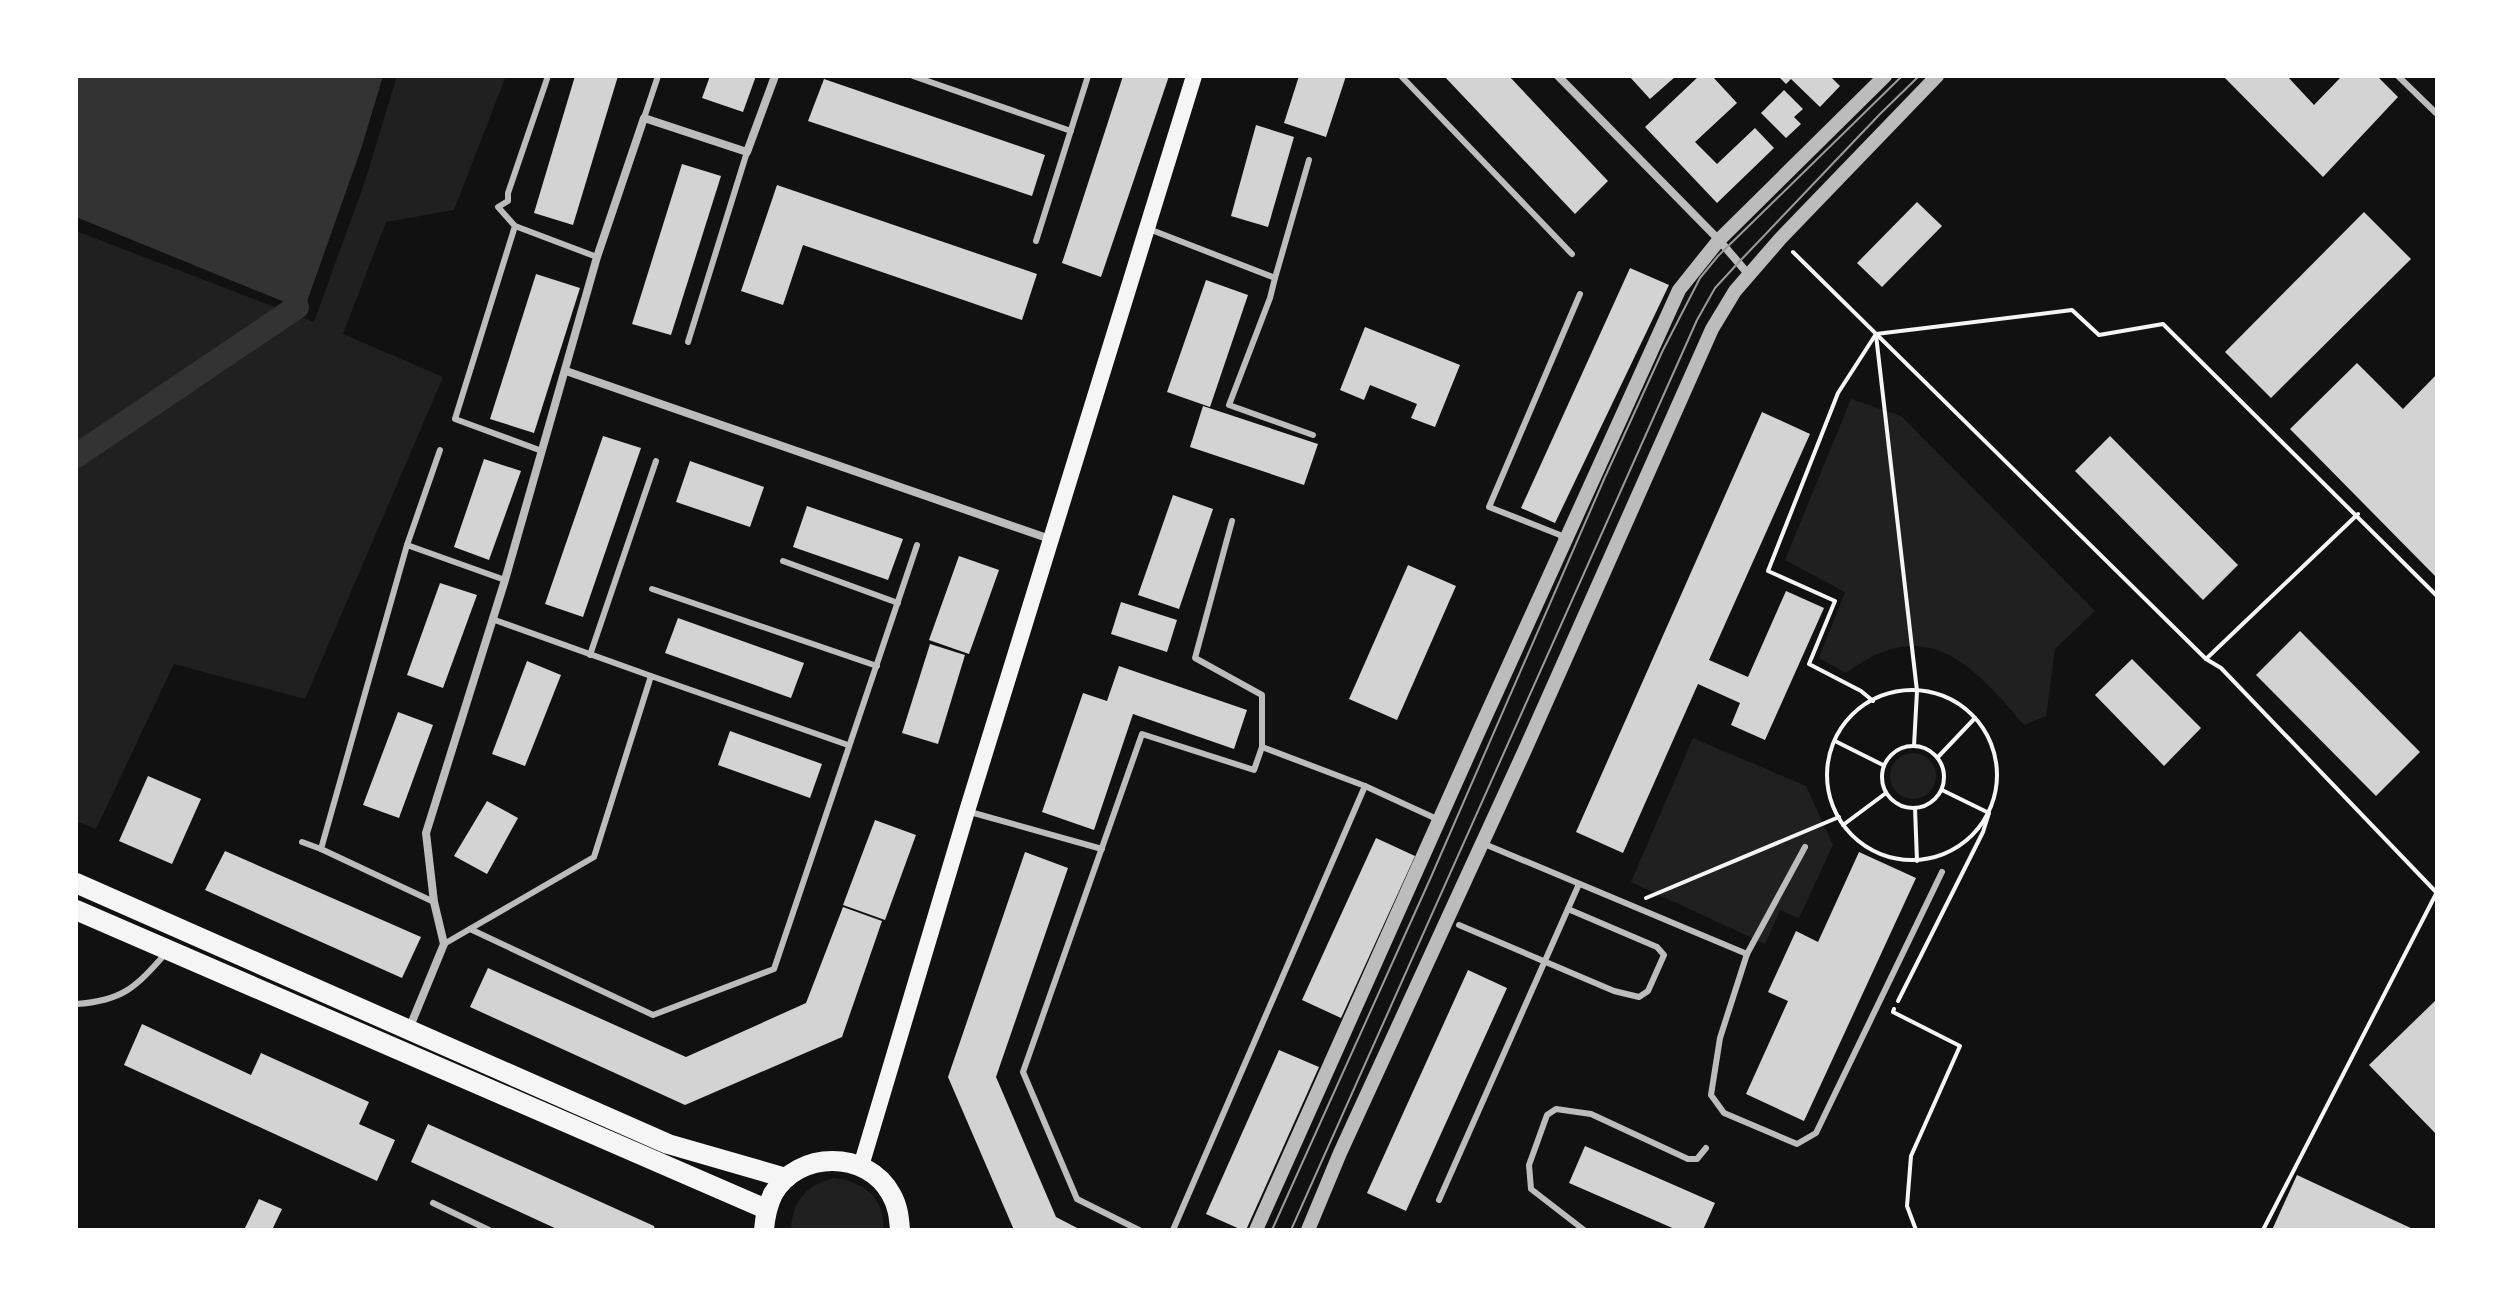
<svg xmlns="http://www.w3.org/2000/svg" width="2513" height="1306" viewBox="0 0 2513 1306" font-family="Commissioner,sans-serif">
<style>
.green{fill:#202020}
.water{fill:#333}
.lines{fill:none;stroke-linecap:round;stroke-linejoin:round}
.canal{stroke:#333;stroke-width:24}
.building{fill:#d3d3d3}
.path{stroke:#f5f5f5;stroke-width:4}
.service{stroke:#bcbcbc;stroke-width:6}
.minor{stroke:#bcbcbc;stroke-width:8}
.tertiary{stroke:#bcbcbc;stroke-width:14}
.secondary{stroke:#f5f5f5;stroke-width:16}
.primary{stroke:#f5f5f5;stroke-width:20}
.tram{stroke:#9a9a9a;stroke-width:2}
</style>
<rect width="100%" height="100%" fill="#111"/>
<g class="green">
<path d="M397,76H506L454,210L386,222L343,334L443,377L305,699L174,664L96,829L76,821V231L314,322L365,181Z"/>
<path d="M1851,399L1901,416L2095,611L2055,649L2046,716L2024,725C1971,663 1927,613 1846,673L1819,658L1845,592L1785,560Z"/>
<path d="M1693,738L1806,786L1833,845L1799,918L1780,910L1765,944L1631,882Z"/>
<circle cx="1913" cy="776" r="23"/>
<path d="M834,1178C863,1181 886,1199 883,1230H791C792,1201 806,1185 834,1178Z"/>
</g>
<path class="water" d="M76,76H383L361,149L304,310L76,217Z"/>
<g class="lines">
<path class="canal" d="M76,456L297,307"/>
</g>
<g class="building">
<path d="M575,76H618L573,225L534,213Z"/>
<path d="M710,76H756L743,112L702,98Z"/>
<path d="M1123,76H1169L1101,277L1062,263Z"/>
<path d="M1299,76H1346L1326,137L1284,123Z"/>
<path d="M1444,76H1509L1608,181L1575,214Z"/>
<path d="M1629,76H1676L1650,99Z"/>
<path d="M1699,76H1712L1737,103L1695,142L1717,164L1755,128L1774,148L1717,203L1645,127Z"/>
<path d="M1778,76H1830L1840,86L1820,107L1791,79L1786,84Z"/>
<path d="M2223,76H2287L2314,105L2342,76H2377L2398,97L2323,177Z"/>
<path d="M824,79L1045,155L1032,196L808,121Z"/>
<path d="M1784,90L1803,109L1794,117L1801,124L1786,138L1761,113Z"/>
<path d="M1256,125L1294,137L1268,227L1231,216Z"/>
<path d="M682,164L721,176L671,335L632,324Z"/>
<path d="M777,185L1037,274L1022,320L803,245L783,305L741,291Z"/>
<path d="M1917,202L1942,226L1882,287L1857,263Z"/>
<path d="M2364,212L2411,259L2271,398L2225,352Z"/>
<path d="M1630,268L1669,285L1555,523L1521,508Z"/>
<path d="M536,274L580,288L534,433L490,419Z"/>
<path d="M1206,280L1248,295L1210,407L1167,392Z"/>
<path d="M1365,327L1460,365L1435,427L1411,418L1417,404L1370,385L1364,400L1340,390Z"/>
<path d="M2357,363L2403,409L2437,374V578L2290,429Z"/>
<path d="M1203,406L1318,444L1304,485L1190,447Z"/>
<path d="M1762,412L1810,434L1709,660L1748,677L1786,591L1824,608L1765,740L1731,725L1740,703L1698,684L1623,853L1576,832Z"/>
<path d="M603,436L641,448L583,617L545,604Z"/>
<path d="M2110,436L2238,565L2203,600L2075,471Z"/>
<path d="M484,459L521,471L489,560L454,547Z"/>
<path d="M690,461L764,487L750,527L676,502Z"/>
<path d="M1173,495L1213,509L1179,609L1138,595Z"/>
<path d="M807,506L903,539L888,580L793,547Z"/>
<path d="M959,556L999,570L969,654L929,640Z"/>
<path d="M1408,565L1456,586L1397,720L1349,699Z"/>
<path d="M440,583L477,595L443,688L407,675Z"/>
<path d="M1121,602L1177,620L1167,652L1111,634Z"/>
<path d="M678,618L804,663L791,698L665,653Z"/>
<path d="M2300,631L2420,752L2376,796L2256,675Z"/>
<path d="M930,644L965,655L938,744L902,733Z"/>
<path d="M2132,659L2201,728L2164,766L2095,695Z"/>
<path d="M527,661L561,675L525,766L492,754Z"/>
<path d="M1119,666L1247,710L1234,749L1133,714L1094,830L1042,812L1083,693L1107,701Z"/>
<path d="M398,712L433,725L399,818L363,805Z"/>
<path d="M730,731L822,764L810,798L718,765Z"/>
<path d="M148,776L201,799L172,864L119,841Z"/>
<path d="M487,801L518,818L487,874L454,856Z"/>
<path d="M875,820L916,835L885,920L843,905Z"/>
<path d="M1376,838L1415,856L1341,1018L1302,1000Z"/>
<path d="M225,851L421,937L402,978L205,890Z"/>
<path d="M1025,852L1068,868L996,1077L1056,1217L1081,1230H1014L948,1077Z"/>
<path d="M1859,852L1916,878L1804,1121L1746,1094L1788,1001L1768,992L1796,931L1818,942Z"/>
<path d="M843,907L882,921L842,1037L685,1105L470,1007L488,968L686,1057L806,1003Z"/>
<path d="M1468,970L1507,988L1406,1211L1367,1193Z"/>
<path d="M2437,999V1135L2369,1065Z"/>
<path d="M142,1024L251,1075L261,1053L369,1102L359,1124L395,1140L377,1181L124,1065Z"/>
<path d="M1279,1050L1319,1067L1246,1230H1242L1206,1214Z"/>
<path d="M428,1124L654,1226L655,1230H559L411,1162Z"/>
<path d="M1585,1146L1715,1203L1703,1230H1677L1569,1183Z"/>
<path d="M2297,1175L2415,1230H2272Z"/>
<path d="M259,1199L282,1209L272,1230H244Z"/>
</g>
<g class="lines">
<g class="path">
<path d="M1793,252L2206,659L2358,514"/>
<path d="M1876,334L2072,310L2099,335L2163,324L2437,596"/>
<path d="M1876,335L1917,691L1914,746"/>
<path d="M2206,659L2221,668L2436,892"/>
<circle cx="1912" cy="775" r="85"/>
<path d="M1873,701L1861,691L1809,664L1835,601L1768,571L1838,393L1876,334"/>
<path d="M1835,741L1883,765"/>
<circle cx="1913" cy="777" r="31"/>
<path d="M1938,757L1975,718"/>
<path d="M1915,808L1917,861"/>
<path d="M1843,825L1886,793"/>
<path d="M1646,898L1839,817"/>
<path d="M1898,1001L1983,832L1989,813L1942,790"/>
<path d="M1894,1009L1893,1012L1960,1046L1911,1156L1907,1206L1916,1230"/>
<path d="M2263,1230L2437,892"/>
</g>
<g class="service">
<path d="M548,76L508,193V201L498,207L515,226L597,257"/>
<path d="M913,76L1071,131"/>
<path d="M1401,76L1572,254"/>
<path d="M2398,76L2437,114"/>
<path d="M644,118L658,76"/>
<path d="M515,226L455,419L542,451"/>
<path d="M1149,229L1275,278L1270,298L1229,405L1313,435"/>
<path d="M1036,241L1088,76"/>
<path d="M1275,278L1309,160"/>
<path d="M688,342L747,152"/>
<path d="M1232,521L1195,658L1262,695V747"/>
<path d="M1564,541L1560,535L1489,507L1580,294"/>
<path d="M407,545L505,580"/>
<path d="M783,561L898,603"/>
<path d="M652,589L877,666"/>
<path d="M492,619L651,676"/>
<path d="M590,655L656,461"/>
<path d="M970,812L1102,849"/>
<path d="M302,842L321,849"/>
<path d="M1482,843L1747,954"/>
<path d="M1805,847L1747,954L1720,1038L1711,1095L1724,1113L1797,1144L1816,1133L1942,872"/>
<path d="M434,902L321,849L407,545L440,450"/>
<path d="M1459,925L1614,991L1639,997L1648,991L1664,955L1657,947L1568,909"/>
<path d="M470,929L653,1015L774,969L917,545"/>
<path d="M444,944L594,857L651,676L848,745"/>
<path d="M76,1004C123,1001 136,987 166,953"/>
<path d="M1439,1200L1579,884"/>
<path d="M433,1203L489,1230"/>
<path d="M1139,1230L1077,1199L1023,1072L1142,734L1254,770L1262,747L1365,786L1439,820"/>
<path d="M1173,1230L1365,786"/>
<path d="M1584,1230L1531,1189L1529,1165L1547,1115L1556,1109L1591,1114L1688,1159H1697L1706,1148"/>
</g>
<g class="minor">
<path d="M1558,76L1719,240L1749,275"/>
<path d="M566,371L1050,539"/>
<path d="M409,1029L444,944L434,902L426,833L505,580L597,257L644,118L747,152L775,76"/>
</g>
<g class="tertiary">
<path d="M1256,1230L1478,733L1679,290L1719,240L1885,76"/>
<path d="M1308,1230L1340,1153L1524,752L1712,329L1735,291L1780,239L1937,76"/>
</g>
<path class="secondary" d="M861,1166L967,811L1194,76"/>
<g class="primary">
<path d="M76,883L668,1144L786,1178"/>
<path d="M76,910L766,1209"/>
<path d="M764,1230C765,1217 767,1206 773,1194C798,1150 867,1150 891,1194C898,1206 899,1217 900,1230"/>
</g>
<g class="tram">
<path d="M1272,1230L1431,877L1605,477L1663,350L1700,278L1718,256L1902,76"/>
<path d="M1291,1230L1697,320L1715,288L1739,262L1880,114L1919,76"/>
</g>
</g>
<rect width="2513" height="1306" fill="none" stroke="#ffffff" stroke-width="156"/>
</svg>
